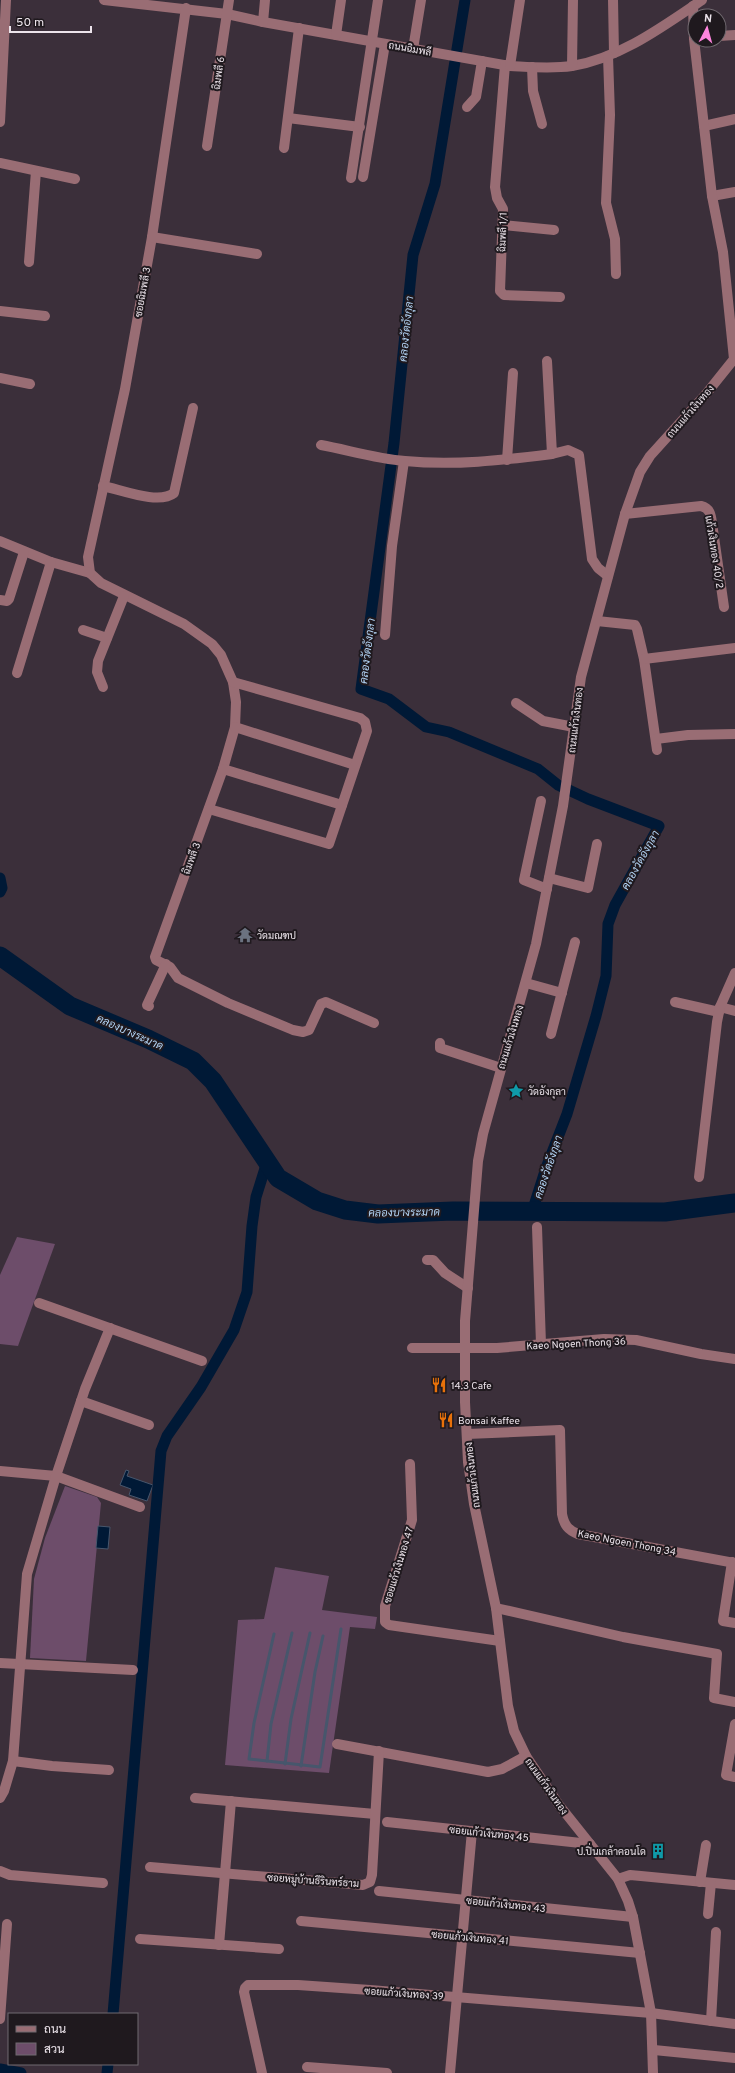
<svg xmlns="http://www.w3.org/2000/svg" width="735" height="2073" viewBox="0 0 735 2073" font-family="Overpass,Sarabun,sans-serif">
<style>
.green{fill:#6d4d6a}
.water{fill:#001936;stroke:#47566c}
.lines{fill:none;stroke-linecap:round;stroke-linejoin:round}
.stream{stroke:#47566c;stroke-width:3}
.canal{stroke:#001936;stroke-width:11}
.river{stroke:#001936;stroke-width:19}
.minor{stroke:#996d74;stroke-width:10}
.labels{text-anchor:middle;stroke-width:4;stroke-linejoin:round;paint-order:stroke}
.street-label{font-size:10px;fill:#ece4eb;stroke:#1f191e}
.poi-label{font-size:10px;fill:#ece4eb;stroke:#1f191e;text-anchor:start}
.water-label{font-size:11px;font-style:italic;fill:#b2d3f4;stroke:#1f191e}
</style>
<rect width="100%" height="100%" fill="#3b2f3a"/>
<g class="green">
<path d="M17,1237L55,1244L18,1346L0,1344V1275Z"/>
<path d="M65,1486L97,1497L101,1503L86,1661L30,1658L34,1579L45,1538Z"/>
<path d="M275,1567L329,1576L322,1610L377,1617L375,1629L350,1627L329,1773L225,1765L238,1620L264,1619Z"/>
</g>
<g class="water">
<path d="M126,1470L129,1471L127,1476L153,1485L147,1501L129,1495L131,1489L120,1485Z"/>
<path d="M98,1526L110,1527L108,1549L96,1548Z"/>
</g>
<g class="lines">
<g class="stream">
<path d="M274,1634L254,1723L249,1759L320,1767L341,1629"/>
<path d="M267,1761L271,1724L292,1633"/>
<path d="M285,1764L291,1719L310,1633"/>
<path d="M301,1766L315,1672L323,1636"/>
</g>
<g class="canal">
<path d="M465,0L435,184L413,255L394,443L361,689L389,699L426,727L449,732L514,759L538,769L558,785L588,799L659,826L615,905L608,924L606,976L596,1016L567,1114L546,1168L532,1212"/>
<path d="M0,878L2,888L0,892"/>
<path d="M113,2014L161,1451L167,1436L201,1387L234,1330L247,1292L252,1226L256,1197L267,1162"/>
<path d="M0,2069L21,2073"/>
<path d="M107,2073L108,2064"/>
</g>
<path class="river" d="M0,956L70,1006L148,1039L193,1061L213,1081L278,1178L317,1201L345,1210L378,1214L453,1211L665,1212L735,1203"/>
<g class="minor">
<path d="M104,0L227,14L263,22L510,66C530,67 551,69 572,66C620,58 662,27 702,0"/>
<path d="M613,0L614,53"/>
<path d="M186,8L152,237L125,389L88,557L90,573L101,583L184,624L212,644L221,655L233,682L236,702L235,727L223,769L155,957L156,960L170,967L178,978L228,1003L293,1030L303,1032L309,1030L321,1004L326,1002L374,1023"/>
<path d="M263,22L265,0"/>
<path d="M336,35L341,0"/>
<path d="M719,36L735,35"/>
<path d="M413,49L421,0"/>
<path d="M608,56L610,115L606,203L615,239L616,274"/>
<path d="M505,65L495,187L497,198L503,209L500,291L504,295L560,297"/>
<path d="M510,66L520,0"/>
<path d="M572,66L573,0"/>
<path d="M532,67L533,91L542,124"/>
<path d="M467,107L476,97L482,61"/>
<path d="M288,118L360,127"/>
<path d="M0,122L6,0"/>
<path d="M704,126L735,119"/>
<path d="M207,146L229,0"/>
<path d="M284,148L299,28"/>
<path d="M0,163L75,179"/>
<path d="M363,177L385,44"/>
<path d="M351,178L378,0"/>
<path d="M712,196L735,192"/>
<path d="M503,225L554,230"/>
<path d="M152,237L257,254"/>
<path d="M29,262L36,171"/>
<path d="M0,311L45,316"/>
<path d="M547,361L552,454L568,450L579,455L592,559L598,568L608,576"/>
<path d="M0,378L30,384"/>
<path d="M321,445C348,450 377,459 405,461C455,466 503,460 552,454"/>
<path d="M507,460L513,373"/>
<path d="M103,486C122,490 159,505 174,493L193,408"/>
<path d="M625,514L701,506C710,508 711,515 712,523L724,607"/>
<path d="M0,541L51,562L90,573"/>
<path d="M0,600L7,601L9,599L24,552"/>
<path d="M597,621L635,625L637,629L644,659L657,750"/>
<path d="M83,630L107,638"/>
<path d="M385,635L392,546L404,461"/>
<path d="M644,659L735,648"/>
<path d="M17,673L51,562"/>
<path d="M103,687L97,672L98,661L124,596"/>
<path d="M516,703L543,721L574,727"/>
<path d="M235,727L355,765"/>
<path d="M656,739L688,735L735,734"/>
<path d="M223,769L342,805"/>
<path d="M541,801L524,880L547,889"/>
<path d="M209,809L329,844L367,731L365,722L360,718L233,682"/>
<path d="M549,878L588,888L597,844"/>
<path d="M526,983L562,993"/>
<path d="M675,1002L719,1012"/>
<path d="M149,1006L147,1005L166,964"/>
<path d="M720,1007L735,1011"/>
<path d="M551,1034L575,942"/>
<path d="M440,1043V1048L501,1068"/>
<path d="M699,1177L717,1022L720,1007L735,973"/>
<path d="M537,1227L541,1344"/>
<path d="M427,1260H433L445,1273L468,1288"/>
<path d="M39,1303L202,1361"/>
<path d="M412,1348H497L604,1339L636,1340L701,1354L735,1359"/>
<path d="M81,1401L149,1425"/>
<path d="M467,1434L560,1430L562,1514C564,1525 568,1530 578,1534L735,1563"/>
<path d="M410,1464L412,1520L385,1606V1622L389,1625L500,1641"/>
<path d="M0,1471L56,1476L140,1507"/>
<path d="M732,1562L723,1621L735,1623"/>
<path d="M496,1608L623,1637L717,1654L714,1698L735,1702"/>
<path d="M0,1663L133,1670"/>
<path d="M735,1724L726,1775L735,1777"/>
<path d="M337,1744L488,1772L502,1769L526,1756"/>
<path d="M13,1761L52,1766L109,1770"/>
<path d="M0,1798L4,1791L13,1761L27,1574L56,1476L85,1389L110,1328"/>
<path d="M195,1798L375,1814"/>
<path d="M387,1822L590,1844"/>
<path d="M150,1867L363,1885L370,1882L372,1875L379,1751"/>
<path d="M0,1871L10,1875L103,1883"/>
<path d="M618,1879L630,1875L641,1876L735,1885"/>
<path d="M700,1882L706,1845"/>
<path d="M379,1891L633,1917"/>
<path d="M708,1914L711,1883"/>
<path d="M301,1921L640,1953"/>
<path d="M140,1939L279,1949"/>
<path d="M219,1945L231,1801"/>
<path d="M0,2019L7,1924"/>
<path d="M711,2021L716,1932"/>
<path d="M654,2050L735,2058"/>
<path d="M307,2067L387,2073"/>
<path d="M262,2073L244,1992L245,1988L248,1985H298L370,1990L651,2013L735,2024"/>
<path d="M450,2073L472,1831"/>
<path d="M653,2073L651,2013L633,1917L628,1901L618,1879L559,1805L526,1756L514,1731L508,1706L496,1608L474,1504L468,1462L465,1402V1321L478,1161L483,1134L536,944L563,806L581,677L625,514L640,472L650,456L706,394L734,359L723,252L712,196L694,39L693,6"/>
</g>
</g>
<defs>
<symbol id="temple-bare" viewBox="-9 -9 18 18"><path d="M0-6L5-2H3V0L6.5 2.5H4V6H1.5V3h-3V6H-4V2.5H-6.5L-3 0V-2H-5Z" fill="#6b7280" stroke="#1f191e" stroke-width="2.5" paint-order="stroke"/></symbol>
<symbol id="sight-bare" viewBox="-9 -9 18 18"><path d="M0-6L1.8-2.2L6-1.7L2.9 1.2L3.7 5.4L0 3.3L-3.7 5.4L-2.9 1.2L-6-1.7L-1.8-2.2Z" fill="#0f9aa8" stroke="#1f191e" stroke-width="2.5" paint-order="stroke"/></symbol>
<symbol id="restaurant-bare" viewBox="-9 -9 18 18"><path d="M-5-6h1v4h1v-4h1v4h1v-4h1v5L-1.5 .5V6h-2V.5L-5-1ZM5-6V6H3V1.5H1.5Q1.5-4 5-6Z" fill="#e8710a" stroke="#1f191e" stroke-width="2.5" paint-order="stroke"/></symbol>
<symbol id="building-bare" viewBox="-9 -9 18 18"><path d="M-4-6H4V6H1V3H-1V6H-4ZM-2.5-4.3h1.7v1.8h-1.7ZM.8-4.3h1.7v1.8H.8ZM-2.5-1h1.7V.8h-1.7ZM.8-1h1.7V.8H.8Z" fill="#0f9aa8" stroke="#1f191e" stroke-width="2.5" paint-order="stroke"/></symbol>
</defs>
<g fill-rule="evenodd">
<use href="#temple-bare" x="234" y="924" width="22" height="22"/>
<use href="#sight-bare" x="505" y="1080" width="22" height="22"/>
<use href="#restaurant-bare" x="428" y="1374" width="22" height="22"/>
<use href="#restaurant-bare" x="435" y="1409" width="22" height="22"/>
<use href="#building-bare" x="647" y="1840" width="22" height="22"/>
</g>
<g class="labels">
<g class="street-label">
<text transform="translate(410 48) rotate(10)" y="4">ถนนฉิมพลี</text>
<text transform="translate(218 73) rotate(-82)" y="4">ฉิมพลี 6</text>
<text transform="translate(502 232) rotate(-88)" y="4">ฉิมพลี 1/1</text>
<text transform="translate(142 292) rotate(-80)" y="4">ซอยฉิมพลี 3</text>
<text transform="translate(690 411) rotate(-49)" y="4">ถนนแก้วเงินทอง</text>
<text transform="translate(715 552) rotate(81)" y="4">แก้วเงินทอง 40/2</text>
<text transform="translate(575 720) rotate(-83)" y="4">ถนนแก้วเงินทอง</text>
<text transform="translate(191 858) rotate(-70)" y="4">ฉิมพลี 3</text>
<text transform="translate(510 1037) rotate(-73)" y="4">ถนนแก้วเงินทอง</text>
<text transform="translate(576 1343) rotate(-3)" y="4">Kaeo Ngoen Thong 36</text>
<text transform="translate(472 1475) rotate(-97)" y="4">ถนนแก้วเงินทอง</text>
<text transform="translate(627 1542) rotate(11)" y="4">Kaeo Ngoen Thong 34</text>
<text transform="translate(398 1565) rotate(-73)" y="4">ซอยแก้วเงินทอง 47</text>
<text transform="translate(547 1786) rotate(55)" y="4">ถนนแก้วเงินทอง</text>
<text transform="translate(489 1833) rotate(6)" y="4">ซอยแก้วเงินทอง 45</text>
<text transform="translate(313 1880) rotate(4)" y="4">ซอยหมู่บ้านธีรินทร์ธาม</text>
<text transform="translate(506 1904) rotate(6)" y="4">ซอยแก้วเงินทอง 43</text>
<text transform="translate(470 1937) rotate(5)" y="4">ซอยแก้วเงินทอง 41</text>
<text transform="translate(404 1993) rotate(4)" y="4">ซอยแก้วเงินทอง 39</text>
</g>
<g class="poi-label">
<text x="257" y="939">วัดมณฑป</text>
<text x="528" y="1095">วัดอังกุลา</text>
<text x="451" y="1389">14.3 Cafe</text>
<text x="458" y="1424">Bonsai Kaffee</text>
<text x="646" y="1855" text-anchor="end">ป.ปิ่นเกล้าคอนโด</text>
</g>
<g class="water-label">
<text transform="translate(406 329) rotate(-84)" y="4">คลองวัดอังกุลา</text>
<text transform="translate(367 651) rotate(-83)" y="4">คลองวัดอังกุลา</text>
<text transform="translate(640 860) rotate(-61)" y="4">คลองวัดอังกุลา</text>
<text transform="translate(130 1032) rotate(24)" y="4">คลองบางระมาด</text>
<text transform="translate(548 1167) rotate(-71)" y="4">คลองวัดอังกุลา</text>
<text transform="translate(404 1212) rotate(-1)" y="4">คลองบางระมาด</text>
</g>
</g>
<rect x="8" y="2013" width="130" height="52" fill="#1f191e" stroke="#716a70"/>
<rect x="16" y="2026" width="20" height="6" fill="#996d74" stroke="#716a70"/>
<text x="44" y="2033" font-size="12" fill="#ece4eb">ถนน</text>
<rect x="16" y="2043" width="20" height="12" fill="#6d4d6a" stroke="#716a70"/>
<text x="44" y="2053" font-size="12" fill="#ece4eb">สวน</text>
<g transform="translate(707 28) rotate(6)"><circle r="19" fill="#1f191e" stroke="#716a70"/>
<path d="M0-3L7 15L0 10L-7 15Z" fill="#ff85de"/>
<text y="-6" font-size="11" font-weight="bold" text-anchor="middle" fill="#ece4eb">N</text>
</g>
<path d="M10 26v6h81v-6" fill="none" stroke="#ece4eb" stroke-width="2"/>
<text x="16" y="26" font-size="12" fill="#ece4eb" stroke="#1f191e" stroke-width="3" paint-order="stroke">50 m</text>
</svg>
